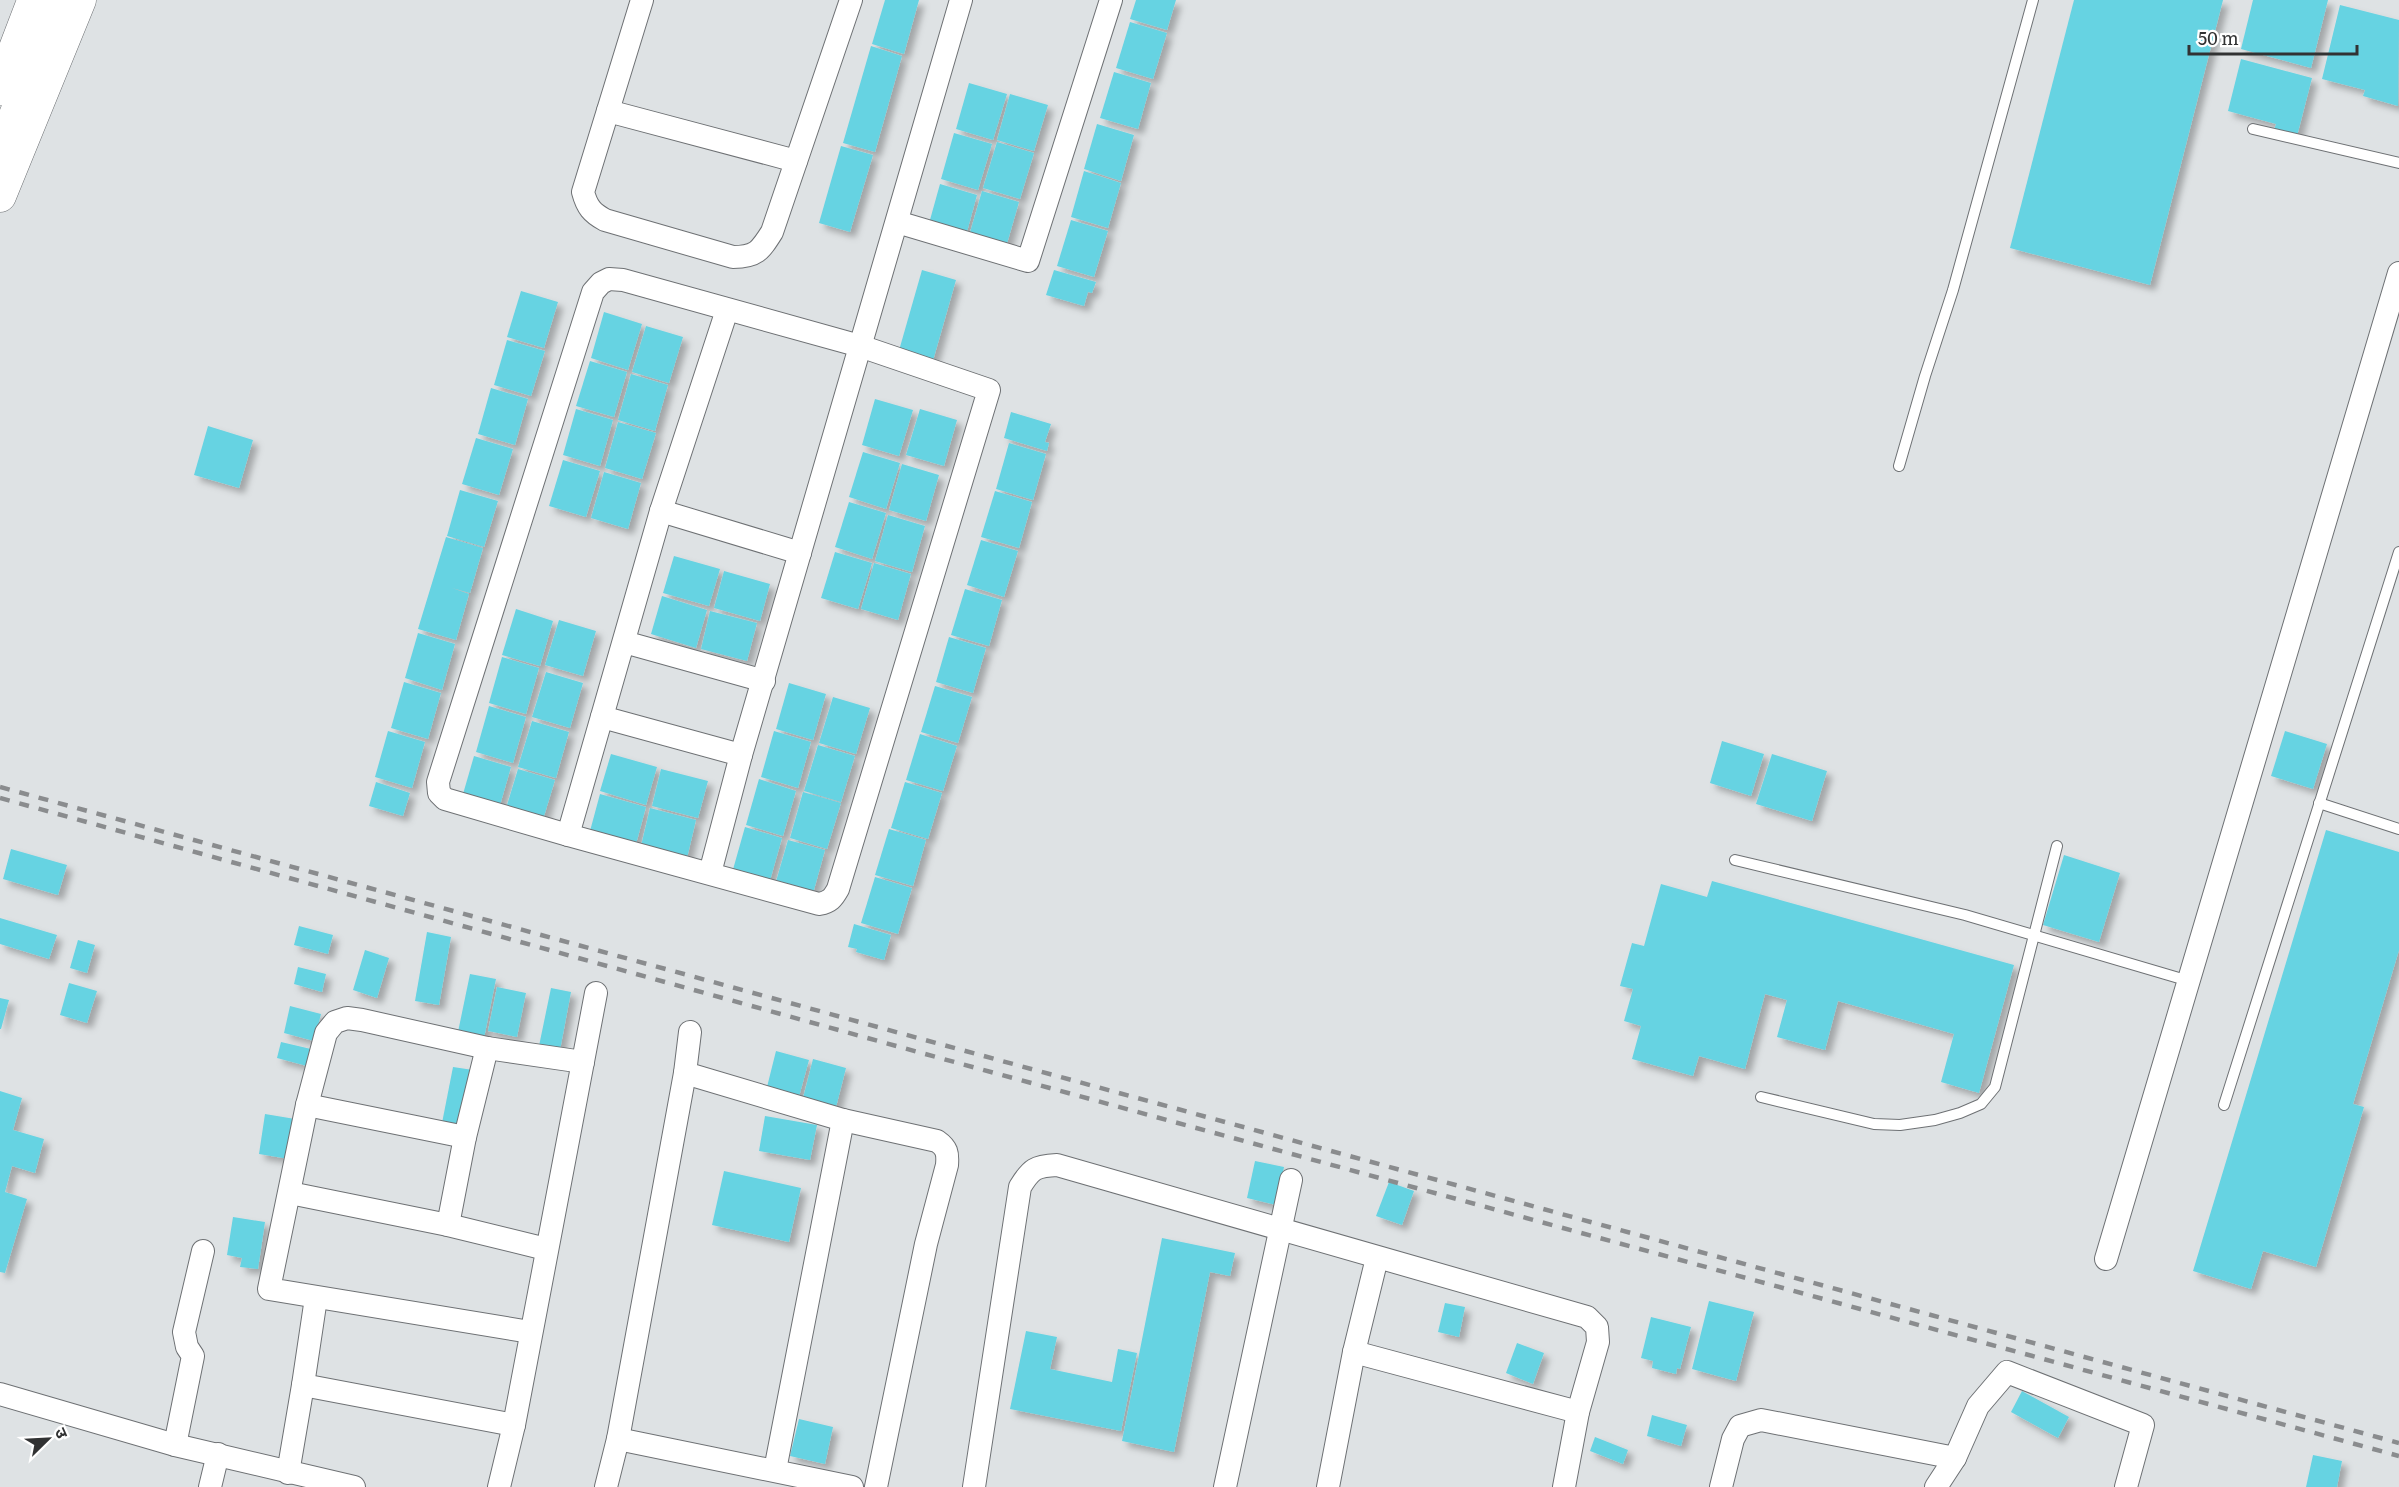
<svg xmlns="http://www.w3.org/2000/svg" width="2399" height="1487" viewBox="0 0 2399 1487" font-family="Literata,'Noto Sans Devanagari',serif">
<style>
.building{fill:#66d3e2;filter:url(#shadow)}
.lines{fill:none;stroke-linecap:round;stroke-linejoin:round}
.lane-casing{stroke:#6e7174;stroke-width:12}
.street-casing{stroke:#6e7174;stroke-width:24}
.secondary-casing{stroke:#6e7174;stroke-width:33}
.highway-casing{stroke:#6e7174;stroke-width:34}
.lane{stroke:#fff;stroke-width:10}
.street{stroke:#fff;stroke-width:22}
.secondary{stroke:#fff;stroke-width:32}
.highway{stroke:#fff;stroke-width:33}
.rail{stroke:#8a8c8e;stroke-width:4.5;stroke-dasharray:10 10;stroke-linecap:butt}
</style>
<defs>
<filter id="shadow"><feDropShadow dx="5.5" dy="5.5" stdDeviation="3" flood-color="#0004"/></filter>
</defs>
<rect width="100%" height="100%" fill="#dee2e4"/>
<g class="building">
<path d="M885,0H919L904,54L872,44Z"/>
<path d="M1136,0H1176L1167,30L1130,19Z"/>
<path d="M2074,0H2223L2150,285L2010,248Z"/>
<path d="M2253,0H2328L2311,68L2241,49Z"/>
<path d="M2340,5L2399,20L2398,106L2363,96L2365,90L2322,79Z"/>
<path d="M1130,22L1167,33L1153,79L1116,68Z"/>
<path d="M871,46L902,56L875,152L843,143Z"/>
<path d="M2241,59L2312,78L2297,136L2274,130L2276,124L2228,111Z"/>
<path d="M1114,72L1151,83L1138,129L1100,118Z"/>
<path d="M969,83L1007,94L993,140L956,129Z"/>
<path d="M1010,94L1048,105L1034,151L997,140Z"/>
<path d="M1097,124L1134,135L1121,181L1084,169Z"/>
<path d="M954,133L992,144L978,190L941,179Z"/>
<path d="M997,142L1034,153L1020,199L983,188Z"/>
<path d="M841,146L873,155L850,232L819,223Z"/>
<path d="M1084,171L1121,183L1108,228L1071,217Z"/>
<path d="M940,184L977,195L965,239L928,227Z"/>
<path d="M982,191L1019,202L1006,247L969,236Z"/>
<path d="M1071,220L1108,231L1094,277L1057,266Z"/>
<path d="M922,270L956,280L932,364L898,354Z"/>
<path d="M1054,270L1096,282L1092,293L1088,292L1084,306L1046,295Z"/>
<path d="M521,291L558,302L544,348L507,337Z"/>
<path d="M604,312L642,324L628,370L591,358Z"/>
<path d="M646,326L683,337L669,383L632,372Z"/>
<path d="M507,340L545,351L531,396L494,385Z"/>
<path d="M590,361L627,372L614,417L576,406Z"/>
<path d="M631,374L668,385L655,431L618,420Z"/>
<path d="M491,388L528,399L515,445L478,434Z"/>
<path d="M875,399L913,410L899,456L862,445Z"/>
<path d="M576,409L613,420L600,466L563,455Z"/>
<path d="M920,409L957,420L944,466L906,455Z"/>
<path d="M1011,412L1051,424L1045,442L1049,443L1047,451L1004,438Z"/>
<path d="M618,422L656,433L642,479L605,468Z"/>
<path d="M208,426L253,440L239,488L194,475Z"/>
<path d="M476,438L513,449L499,495L462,484Z"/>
<path d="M1009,443L1046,454L1033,500L996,489Z"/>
<path d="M863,452L900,463L886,509L849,497Z"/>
<path d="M563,460L600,471L586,517L549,506Z"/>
<path d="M902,464L939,475L926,521L889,510Z"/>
<path d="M604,472L641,483L628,529L591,518Z"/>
<path d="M460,490L498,501L484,547L447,536Z"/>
<path d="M995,491L1032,502L1019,548L981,537Z"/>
<path d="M849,502L886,513L872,559L835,547Z"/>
<path d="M888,515L925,526L912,572L875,561Z"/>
<path d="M446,537L483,548L470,593L452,588L469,594L456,640L418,629Z"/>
<path d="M981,540L1018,551L1004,597L967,585Z"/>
<path d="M835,552L872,563L858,609L821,598Z"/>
<path d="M674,556L720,569L709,606L663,593Z"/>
<path d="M874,563L911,574L898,620L861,609Z"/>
<path d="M724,571L770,584L760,621L714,608Z"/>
<path d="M965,589L1002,600L989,646L951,635Z"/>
<path d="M662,596L707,610L696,648L651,634Z"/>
<path d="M516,609L553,621L540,666L502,655Z"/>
<path d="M710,611L757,623L747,661L701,649Z"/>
<path d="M559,620L596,631L583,676L545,665Z"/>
<path d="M418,633L455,644L442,690L405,678Z"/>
<path d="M949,637L986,648L973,693L936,682Z"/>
<path d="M502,657L539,668L526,714L489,703Z"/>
<path d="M546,672L583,683L570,728L532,717Z"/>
<path d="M404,682L441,693L428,739L391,728Z"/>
<path d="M789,683L826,694L813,740L776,729Z"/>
<path d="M935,686L972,697L958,743L921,732Z"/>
<path d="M833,697L870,708L856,754L819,743Z"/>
<path d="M489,706L526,717L513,763L476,752Z"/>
<path d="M532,721L569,732L556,778L518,767Z"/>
<path d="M388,731L425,742L412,788L375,777Z"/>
<path d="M774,731L811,742L798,788L761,777Z"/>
<path d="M2285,731L2327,744L2313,789L2271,776Z"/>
<path d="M920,734L957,746L943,791L906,780Z"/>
<path d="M1722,741L1764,754L1751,796L1710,783Z"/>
<path d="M818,745L855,756L841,802L804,791Z"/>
<path d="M611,754L657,767L646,805L600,791Z"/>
<path d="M1772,754L1827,771L1812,821L1756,804Z"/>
<path d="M474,756L511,767L498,812L461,801Z"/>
<path d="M518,769L555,780L541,826L504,815Z"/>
<path d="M661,769L708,781L698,818L652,806Z"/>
<path d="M759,779L796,791L783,836L746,825Z"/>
<path d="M376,782L410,793L403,816L369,806Z"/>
<path d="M905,782L942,793L928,839L891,828Z"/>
<path d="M803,792L841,803L827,849L790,838Z"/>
<path d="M600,794L646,807L636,844L590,831Z"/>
<path d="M650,808L696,820L687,858L641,846Z"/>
<path d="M745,827L782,838L769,884L732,873Z"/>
<path d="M889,829L926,840L913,886L875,875Z"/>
<path d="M2326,830L2399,852V950L2353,1104L2364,1107L2316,1267L2263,1251L2251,1289L2193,1271Z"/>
<path d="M788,840L825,850L812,897L775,885Z"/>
<path d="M11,849L67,865L58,895L3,879Z"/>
<path d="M2064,855L2120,873L2099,942L2043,925Z"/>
<path d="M875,877L912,888L898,934L861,923Z"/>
<path d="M1712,881L2014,965L1979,1093L1941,1082L1954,1034L1838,1001L1825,1050L1777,1037L1787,1000L1765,994L1745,1069L1699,1056L1693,1076L1632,1059L1641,1026L1624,1021L1633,989L1620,986L1632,943L1644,946L1661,884L1707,897Z"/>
<path d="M0,918L57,935L49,959L0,944Z"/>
<path d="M854,924L891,935L884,960L856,952L857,949L848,947Z"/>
<path d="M299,926L333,935L328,954L294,945Z"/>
<path d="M427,932L451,937L439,1005L415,1001Z"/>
<path d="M78,940L95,945L87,973L70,968Z"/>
<path d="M365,950L389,958L377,998L353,990Z"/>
<path d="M298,967L326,974L322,992L294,984Z"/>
<path d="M470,974L496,979L484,1038L458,1032Z"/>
<path d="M69,983L97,991L87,1023L60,1015Z"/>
<path d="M497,987L526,993L517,1037L488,1031Z"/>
<path d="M551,988L571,992L560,1050L539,1046Z"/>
<path d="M0,998L9,1000L1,1029H0Z"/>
<path d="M290,1006L321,1014L314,1041L284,1033Z"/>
<path d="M281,1042L311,1049L307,1066L277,1058Z"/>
<path d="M776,1051L809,1060L797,1104L765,1095Z"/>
<path d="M813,1059L846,1068L835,1111L802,1102Z"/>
<path d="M453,1067L473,1070L462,1127L442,1123Z"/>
<path d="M0,1091L22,1098L13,1130L44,1139L35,1173L12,1166L5,1192L27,1199L5,1273L0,1272Z"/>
<path d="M265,1114L295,1119L289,1159L259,1154Z"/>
<path d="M765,1116L817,1125L810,1160L759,1151Z"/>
<path d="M1255,1161L1284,1167L1276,1205L1247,1198Z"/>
<path d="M724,1171L801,1188L789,1242L712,1225Z"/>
<path d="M1389,1182L1414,1191L1402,1225L1376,1216Z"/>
<path d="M233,1217L265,1222L258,1269L240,1267L242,1258L227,1255Z"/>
<path d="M1162,1238L1235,1253L1230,1276L1210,1272L1174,1452L1122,1441Z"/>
<path d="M1709,1301L1754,1312L1736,1381L1692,1369Z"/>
<path d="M1445,1303L1465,1307L1459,1337L1438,1332Z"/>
<path d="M1651,1317L1691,1327L1680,1369L1677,1368L1676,1374L1652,1368L1653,1361L1641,1358Z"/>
<path d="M1026,1331L1057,1337L1050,1369L1112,1382L1118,1349L1137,1353L1121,1431L1010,1409Z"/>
<path d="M1517,1343L1544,1353L1533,1384L1506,1373Z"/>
<path d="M2022,1391L2069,1417L2058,1438L2011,1412Z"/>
<path d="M1652,1415L1687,1425L1681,1446L1647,1436Z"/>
<path d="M799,1419L833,1427L825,1464L790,1456Z"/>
<path d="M1595,1437L1628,1450L1623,1464L1590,1451Z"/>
<path d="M2313,1455L2342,1461L2337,1487H2306Z"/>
</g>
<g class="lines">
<defs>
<g id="lane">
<path d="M2253,129L2399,163"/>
<path d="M1899,466L1925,376L1953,290L2033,0"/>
<path d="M2319,803L2399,829"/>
<path d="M1735,860L1965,915L2189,981"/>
<path d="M1761,1097L1874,1124L1900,1125L1935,1120L1960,1113L1981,1104L1995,1087L2057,846"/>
<path d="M2224,1105L2399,552"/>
</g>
<g id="street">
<path d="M642,0L583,192C587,207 592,213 605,220L733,257C756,257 760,251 772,232L851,0"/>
<path d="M608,111L796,161"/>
<path d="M897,222L1028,261L1111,0"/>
<path d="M609,279L623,280L860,346L989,390L838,889C833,898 830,902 819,904L568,835L445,799L439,793L438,782L593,292L601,283Z"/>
<path d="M661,511L800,553"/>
<path d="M624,642L764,681"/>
<path d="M602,717L741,755"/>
<path d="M568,835L661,511L727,310"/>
<path d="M710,873L741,755L961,0"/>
<path d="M685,1073L843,1120L937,1141C947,1148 948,1153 947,1165L926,1244L876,1487"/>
<path d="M307,1105L465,1137"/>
<path d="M290,1193L448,1225L546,1249"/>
<path d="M448,1225L465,1137L487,1048"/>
<path d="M2106,1259L2399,273"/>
<path d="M530,1332L269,1289L307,1105L326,1033L335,1022L347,1018L362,1020L487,1048L583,1062"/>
<path d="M1354,1352L1578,1412"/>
<path d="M303,1385L514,1425"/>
<path d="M0,1394L175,1445L354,1487"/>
<path d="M618,1439L852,1487"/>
<path d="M175,1445L193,1356L187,1347L184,1332L203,1251"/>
<path d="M775,1470L843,1120"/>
<path d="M288,1473L303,1385L316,1298"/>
<path d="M210,1487L218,1454"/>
<path d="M499,1487L514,1425L596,993"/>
<path d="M606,1487L618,1439L685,1073L690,1032"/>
<path d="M974,1487L1020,1187C1031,1169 1035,1166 1057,1165L1587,1317L1597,1327L1598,1342L1578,1412L1564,1487"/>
<path d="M1225,1487L1291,1180"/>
<path d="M1328,1487L1354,1352L1377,1258"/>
<path d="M1721,1487L1733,1439L1740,1426L1761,1420L1955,1458"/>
<path d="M1936,1487L1955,1458L1978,1406L2007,1372L2143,1425L2126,1487"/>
</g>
<path id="secondary" d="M0,196L80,0"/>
<g id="highway">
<path d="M0,89L34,0"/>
<path d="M0,154L62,0"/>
</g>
</defs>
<use href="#lane" class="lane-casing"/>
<use href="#street" class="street-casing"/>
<use href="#secondary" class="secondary-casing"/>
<use href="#highway" class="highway-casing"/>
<use href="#lane" class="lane"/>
<use href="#street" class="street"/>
<use href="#secondary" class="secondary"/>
<use href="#highway" class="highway"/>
<g class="rail">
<path d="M0,787L2399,1443"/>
<path d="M0,798L936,1057L2399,1456"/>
</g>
</g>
<g transform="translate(48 1439) rotate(66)" stroke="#ffffff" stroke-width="4.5" paint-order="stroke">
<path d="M0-4.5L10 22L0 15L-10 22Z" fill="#313233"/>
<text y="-9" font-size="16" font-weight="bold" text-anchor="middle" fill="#313233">उ</text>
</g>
<path d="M2189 45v9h168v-9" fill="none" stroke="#313233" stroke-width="3"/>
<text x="2198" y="45" font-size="18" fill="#313233" stroke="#ffffff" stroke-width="4.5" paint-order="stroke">50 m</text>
</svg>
